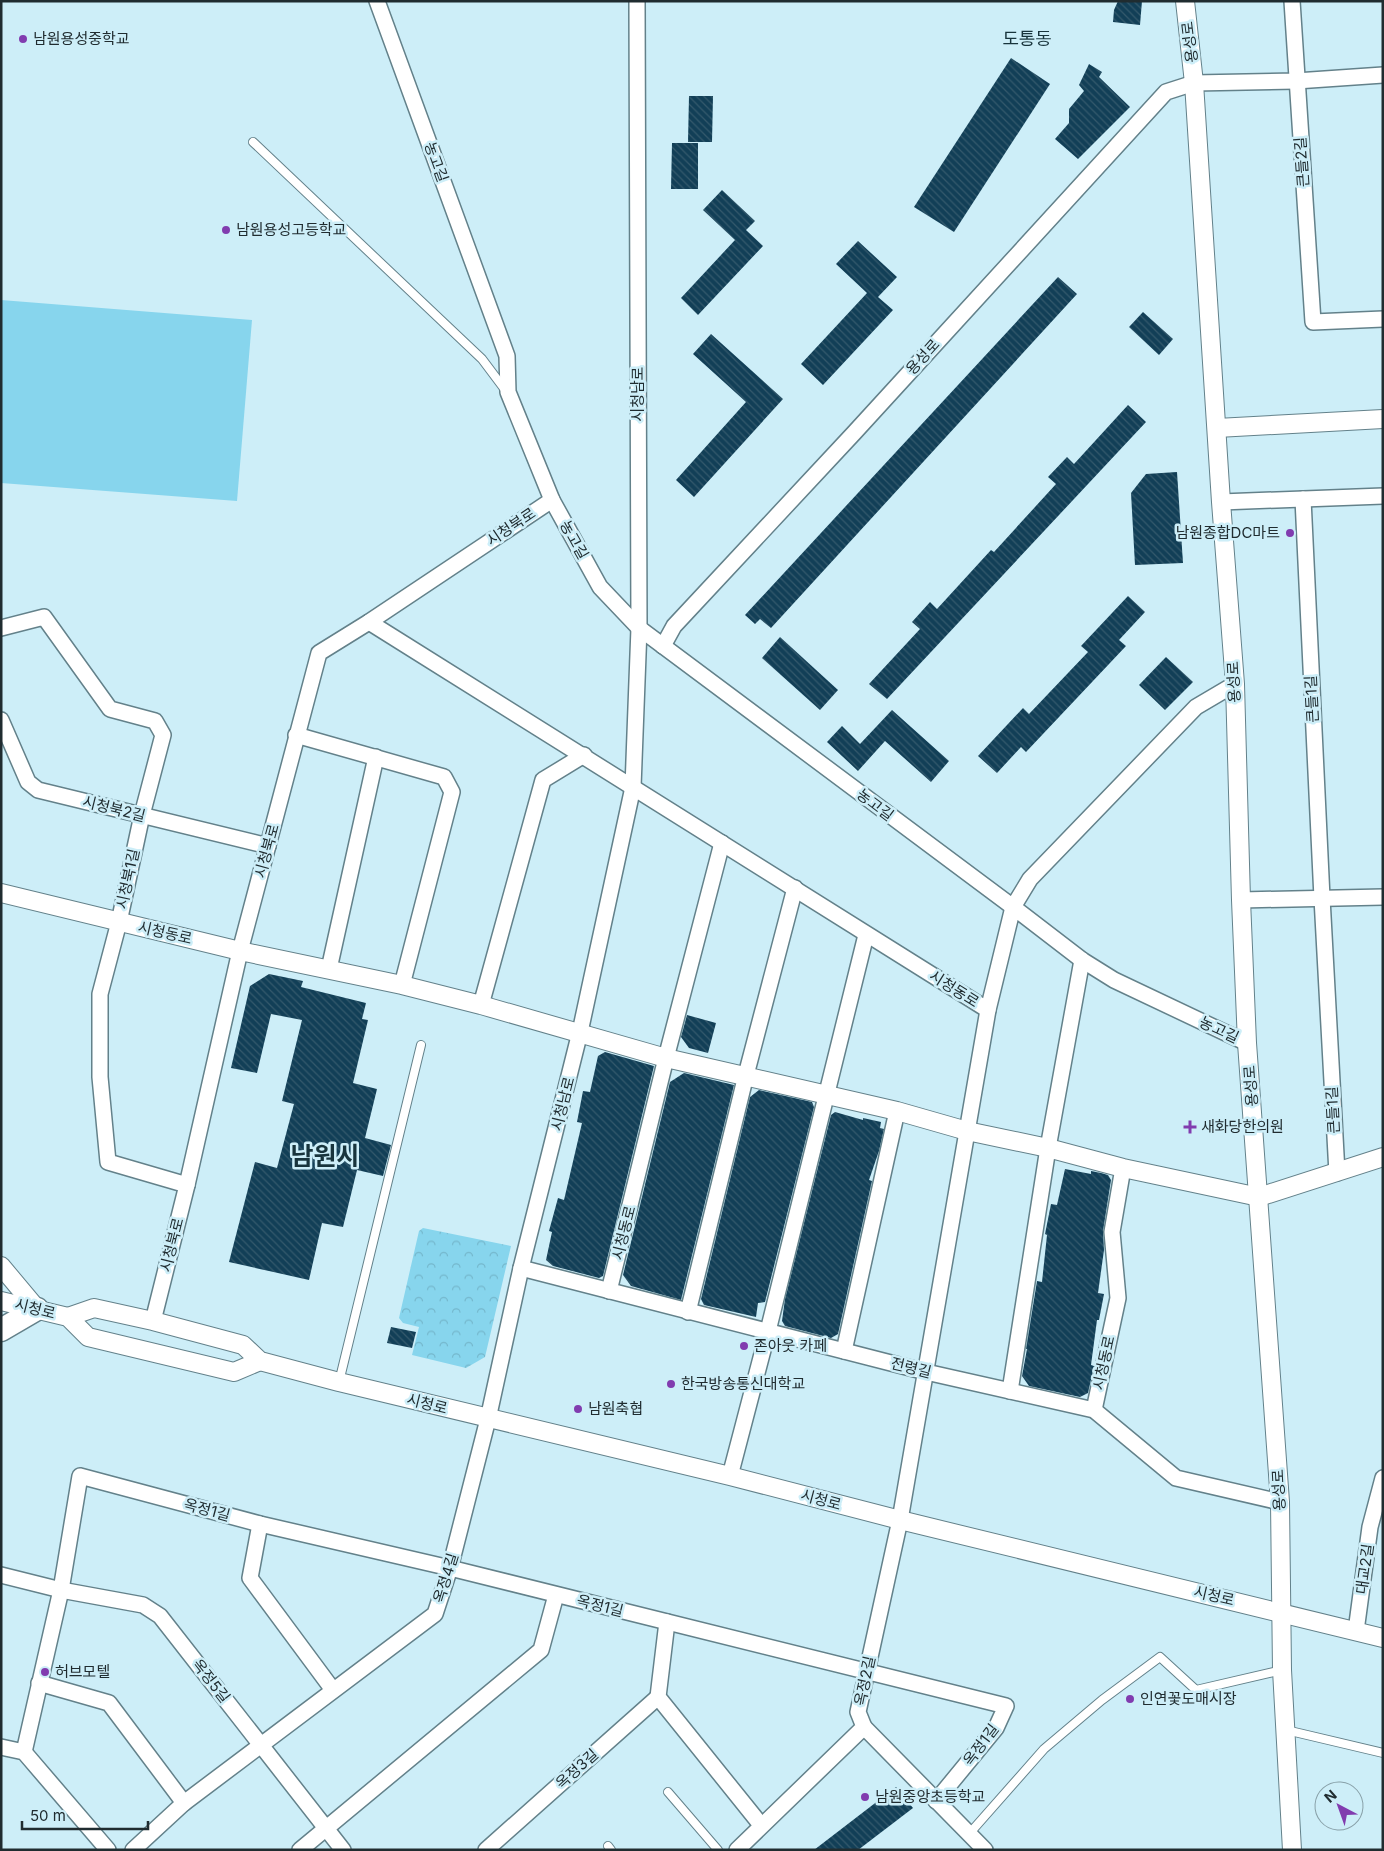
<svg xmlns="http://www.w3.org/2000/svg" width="1384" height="1851" viewBox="0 0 1384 1851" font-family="Inter,'Noto Sans KR',sans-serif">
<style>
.green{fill:#87d5ed}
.forest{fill:url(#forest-crowns)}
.building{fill:url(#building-back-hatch)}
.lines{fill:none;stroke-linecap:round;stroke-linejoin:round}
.service-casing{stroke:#63818a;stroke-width:10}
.minor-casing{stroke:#63818a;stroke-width:18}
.tertiary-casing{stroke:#63818a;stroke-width:20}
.primary-casing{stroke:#63818a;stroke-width:25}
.service{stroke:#fff;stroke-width:8}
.minor{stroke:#fff;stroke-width:15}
.tertiary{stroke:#fff;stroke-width:18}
.primary{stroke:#fff;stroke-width:22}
.poi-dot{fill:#813caf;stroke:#cdeef8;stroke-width:2}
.labels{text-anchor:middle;stroke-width:5;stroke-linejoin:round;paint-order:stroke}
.poi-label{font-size:15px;fill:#202c30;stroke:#cdeef8;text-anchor:start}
.street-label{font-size:15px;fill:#202c30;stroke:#cdeef8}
.quarter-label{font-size:18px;fill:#18343c;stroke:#cdeef8}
.town-label{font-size:25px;font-weight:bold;fill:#18343c;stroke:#cdeef8}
</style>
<defs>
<pattern id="forest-crowns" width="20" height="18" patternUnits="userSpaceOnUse" patternTransform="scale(1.25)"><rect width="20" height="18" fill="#87d5ed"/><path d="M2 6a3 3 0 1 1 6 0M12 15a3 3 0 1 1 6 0" fill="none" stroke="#74b7cc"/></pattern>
<pattern id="building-back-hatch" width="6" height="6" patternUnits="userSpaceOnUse" patternTransform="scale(1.25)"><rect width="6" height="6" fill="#123f57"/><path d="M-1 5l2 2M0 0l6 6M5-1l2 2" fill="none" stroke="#34596c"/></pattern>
</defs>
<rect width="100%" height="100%" fill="#cdeef8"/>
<path class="green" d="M1,300L252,320L237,501L1,483Z"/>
<path class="forest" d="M423,1228L511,1246L485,1357L466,1368L412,1355L419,1327L403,1323L399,1318L419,1231Z"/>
<g class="building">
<path d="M1118,1H1142L1140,25L1113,22L1114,10Z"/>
<path d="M1011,58L1050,84L954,232L914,207Z"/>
<path d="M1089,64L1102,72L1099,77L1130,107L1078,159L1055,139L1069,123V109L1084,91L1079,85Z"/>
<path d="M689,96H713L712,142H688Z"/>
<path d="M672,143H698V189H671Z"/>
<path d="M722,190L755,221L746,230L763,246L698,315L681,298L735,240L703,210Z"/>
<path d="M858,241L897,277L878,297L893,310L823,385L801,364L867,293L836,264Z"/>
<path d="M1058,277L1077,294L771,628L760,619L755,624L745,615Z"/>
<path d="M1143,312L1173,339L1159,355L1129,327Z"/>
<path d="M711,334L783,399L694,497L676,480L746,402L693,354Z"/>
<path d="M1128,405L1146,422L887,699L869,684L920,629L912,622L930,602L937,609L991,550L994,552L1056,484L1048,477L1067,457L1074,464Z"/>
<path d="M1177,472L1183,563L1135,565L1131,493L1146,474Z"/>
<path d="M1128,596L1145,612L1119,640L1126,646L1026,752L1021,747L997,773L978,756L1023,708L1029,714L1088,652L1081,646Z"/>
<path d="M780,637L838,690L820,710L762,658Z"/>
<path d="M1166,657L1193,682L1165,710L1139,685Z"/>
<path d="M892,710L949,761L931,782L885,741L858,771L827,742L842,726L860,744Z"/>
<path d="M269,974L303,981L301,987L366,1003L362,1019L368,1020L353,1083L377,1089L365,1138L391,1145L383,1176L357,1170L343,1227L322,1223L309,1280L229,1262L255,1162L277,1168L294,1104L282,1101L302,1020L271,1014L257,1073L231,1068L250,986Z"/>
<path d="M687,1015L716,1023L708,1053L689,1048L681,1037Z"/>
<path d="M605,1052L654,1066L603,1276L599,1278L553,1266L546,1260L552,1232L549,1231L558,1198L564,1200L582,1123L577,1122L583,1091L590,1092L598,1056Z"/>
<path d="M684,1073L734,1085L681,1300L631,1286L623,1275L670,1082Z"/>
<path d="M759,1090L812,1102L814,1107L765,1302L758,1303L756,1317L704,1305L701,1299L750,1097Z"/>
<path d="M835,1112L863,1120V1118L881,1122L880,1128L884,1129L879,1151L869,1180L872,1181L838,1334L831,1338L785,1326L782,1321L785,1299L831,1115Z"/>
<path d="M1065,1169L1091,1174V1171L1101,1173L1108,1175L1111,1180L1103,1231L1104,1250L1098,1293L1104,1294L1099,1320H1097L1091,1365L1094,1366L1088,1393L1080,1397L1029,1386L1022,1376L1027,1349H1026L1037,1281L1042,1282L1047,1235L1045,1234L1051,1204L1057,1205Z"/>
<path d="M391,1327L416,1332L412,1348L387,1343Z"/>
<path d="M896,1787L913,1808L858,1850H814Z"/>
</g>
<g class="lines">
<defs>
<g id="service">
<path d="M253,142L482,359L506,391"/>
<path d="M339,1382L421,1045"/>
<path d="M1286,1730L1383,1753"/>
<path d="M668,1792L718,1850"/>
<path d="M969,1834L1044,1749L1102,1700L1160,1657L1196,1690L1282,1670"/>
<path d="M608,1846L611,1850"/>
</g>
<g id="minor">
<path d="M377,1L507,356L508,392L552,500L600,587L639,628L1013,907L1030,879L1196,707L1235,684"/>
<path d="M1292,1L1313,322L1383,319"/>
<path d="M1303,499L1322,898L1337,1173"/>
<path d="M1221,502L1383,496"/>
<path d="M369,622L988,1010"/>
<path d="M1,628L44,617L110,709L155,721L163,735L142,815L119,922L100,994V1077L108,1162L187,1185"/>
<path d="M663,646L674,626L854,433L1166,92L1194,83L1296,81L1383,75"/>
<path d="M1,720L28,782L38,790L268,846"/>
<path d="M296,735L444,777L452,792L402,985"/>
<path d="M1241,900L1383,897"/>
<path d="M329,969L376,757"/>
<path d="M481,1005L543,780L584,755"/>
<path d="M521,1268L926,1372L1094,1410L1176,1478L1280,1502"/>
<path d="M609,1291L666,1058L722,843"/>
<path d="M688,1312L746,1075L795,888"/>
<path d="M153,1321L187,1185L240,951L319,653L369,622L552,500"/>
<path d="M844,1351L897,1111"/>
<path d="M1010,1391L1048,1148L1082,960"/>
<path d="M1094,1410L1118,1298L1112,1232L1123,1168"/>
<path d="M730,1476L768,1331L866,935"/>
<path d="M260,1524L250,1578L333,1690"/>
<path d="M1,1575L61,1590L143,1605L160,1616L343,1850"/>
<path d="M667,1622L658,1697L761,1825"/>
<path d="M1356,1631L1370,1527L1383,1478"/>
<path d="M39,1683L109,1703L184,1803"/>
<path d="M864,1727L985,1850"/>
<path d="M1,1747L24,1752L108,1850"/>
<path d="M24,1752L61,1590L80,1476L260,1524L450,1568L1006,1706L996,1728L936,1801"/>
<path d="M133,1850L184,1803L435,1614L450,1568L488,1419L521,1268L580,1032L633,787L639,628L637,1"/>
<path d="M300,1850L541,1650L556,1595"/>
<path d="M486,1850L658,1697"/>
<path d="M737,1850L864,1727L858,1712L900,1520L988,1010L1013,907L1082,960L1114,980L1247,1043"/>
</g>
<g id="tertiary">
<path d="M1185,1L1194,83L1221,502L1235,684L1241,900L1247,1043L1280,1502L1282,1670L1292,1850"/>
<path d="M1217,428L1383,419"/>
<path d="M1,893L240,951L402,985L481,1005L666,1058L897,1111L967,1131L1048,1148L1123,1168L1259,1197L1383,1157"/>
<path d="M1,1266L37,1309"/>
<path d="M1,1301L68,1317L88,1337L234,1372L260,1361"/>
<path d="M68,1317L94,1308L153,1321L243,1345L260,1361L339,1382L730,1476L900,1520L1383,1638"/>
</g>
<path id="primary" d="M1,1330L37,1309"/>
</defs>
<use href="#service" class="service-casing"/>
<use href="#minor" class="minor-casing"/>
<use href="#tertiary" class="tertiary-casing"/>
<use href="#primary" class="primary-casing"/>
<use href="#service" class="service"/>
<use href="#minor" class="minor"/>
<use href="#tertiary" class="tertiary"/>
<use href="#primary" class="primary"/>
</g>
<g class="poi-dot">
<circle cx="23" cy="39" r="5"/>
<circle cx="226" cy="230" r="5"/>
<circle cx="1290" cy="533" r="5"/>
<path d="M1187.5 1119.5h5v5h5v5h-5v5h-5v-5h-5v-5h5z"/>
<circle cx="744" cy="1346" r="5"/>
<circle cx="671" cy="1384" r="5"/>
<circle cx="578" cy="1409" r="5"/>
<circle cx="45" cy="1672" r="5"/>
<circle cx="1130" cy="1699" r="5"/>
<circle cx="865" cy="1797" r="5"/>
</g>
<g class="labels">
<g class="poi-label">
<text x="33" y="44">남원용성중학교</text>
<text x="236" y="235">남원용성고등학교</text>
<text x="1280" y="538" text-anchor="end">남원종합DC마트</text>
<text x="1201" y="1132">새화당한의원</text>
<text x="754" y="1351">존아웃 카페</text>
<text x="681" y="1389">한국방송통신대학교</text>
<text x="588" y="1414">남원축협</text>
<text x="55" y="1677">허브모텔</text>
<text x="1140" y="1704">인연꽃도매시장</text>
<text x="875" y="1802">남원중앙초등학교</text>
</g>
<g class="street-label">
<text transform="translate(1190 42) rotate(-97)" y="5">용성로</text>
<text transform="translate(436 162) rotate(70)" y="5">농고길</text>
<text transform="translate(1302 162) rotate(-94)" y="5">큰들2길</text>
<text transform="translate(923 357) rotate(-48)" y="5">용성로</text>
<text transform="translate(638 394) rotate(-90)" y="5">시청남로</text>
<text transform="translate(511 527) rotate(-34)" y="5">시청북로</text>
<text transform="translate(574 540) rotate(61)" y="5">농고길</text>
<text transform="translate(1234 682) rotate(-93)" y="5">용성로</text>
<text transform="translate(1312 699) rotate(-93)" y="5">큰들1길</text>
<text transform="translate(875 805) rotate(37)" y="5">농고길</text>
<text transform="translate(114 809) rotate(14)" y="5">시청북2길</text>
<text transform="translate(267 851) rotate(-75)" y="5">시청북로</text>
<text transform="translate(128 879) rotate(-78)" y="5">시청북1길</text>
<text transform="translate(165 933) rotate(13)" y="5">시청동로</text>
<text transform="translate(954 989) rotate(32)" y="5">시청동로</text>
<text transform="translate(1219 1030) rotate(25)" y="5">농고길</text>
<text transform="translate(1251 1086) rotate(-94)" y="5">용성로</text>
<text transform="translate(563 1104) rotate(-76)" y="5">시청남로</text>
<text transform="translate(1333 1110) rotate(-93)" y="5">큰들1길</text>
<text transform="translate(624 1233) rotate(-76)" y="5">시청동로</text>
<text transform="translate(172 1245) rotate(-76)" y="5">시청북로</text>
<text transform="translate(35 1309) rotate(14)" y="5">시청로</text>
<text transform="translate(1104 1363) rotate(-78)" y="5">시청동로</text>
<text transform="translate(911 1368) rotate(14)" y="5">전령길</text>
<text transform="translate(427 1404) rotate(14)" y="5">시청로</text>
<text transform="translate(1279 1490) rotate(-93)" y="5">용성로</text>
<text transform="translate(821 1500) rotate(15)" y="5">시청로</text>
<text transform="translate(207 1510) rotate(15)" y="5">옥정1길</text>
<text transform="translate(1365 1569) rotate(-82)" y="5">대교2길</text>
<text transform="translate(446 1578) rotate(-73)" y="5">옥정4길</text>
<text transform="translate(1214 1596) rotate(13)" y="5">시청로</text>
<text transform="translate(600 1606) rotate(14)" y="5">옥정1길</text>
<text transform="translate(211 1681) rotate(52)" y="5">옥정5길</text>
<text transform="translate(865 1681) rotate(-78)" y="5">옥정2길</text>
<text transform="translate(981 1745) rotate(-53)" y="5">옥정1길</text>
<text transform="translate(577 1769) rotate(-42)" y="5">옥정3길</text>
</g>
<g class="quarter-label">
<text x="1027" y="45">도통동</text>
</g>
<g class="town-label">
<text x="325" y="1165">남원시</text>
</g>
</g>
<rect width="1384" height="1851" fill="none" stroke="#202c30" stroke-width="5"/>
<g transform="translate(1339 1806) rotate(319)"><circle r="24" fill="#cdeef8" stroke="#88a0a8"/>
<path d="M0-4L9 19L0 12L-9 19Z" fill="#813caf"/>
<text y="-8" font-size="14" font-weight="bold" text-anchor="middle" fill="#202c30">N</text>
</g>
<path d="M22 1821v8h126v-8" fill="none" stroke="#202c30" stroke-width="2.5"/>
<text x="30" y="1821" font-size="15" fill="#202c30" stroke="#cdeef8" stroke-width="4" paint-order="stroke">50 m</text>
</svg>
